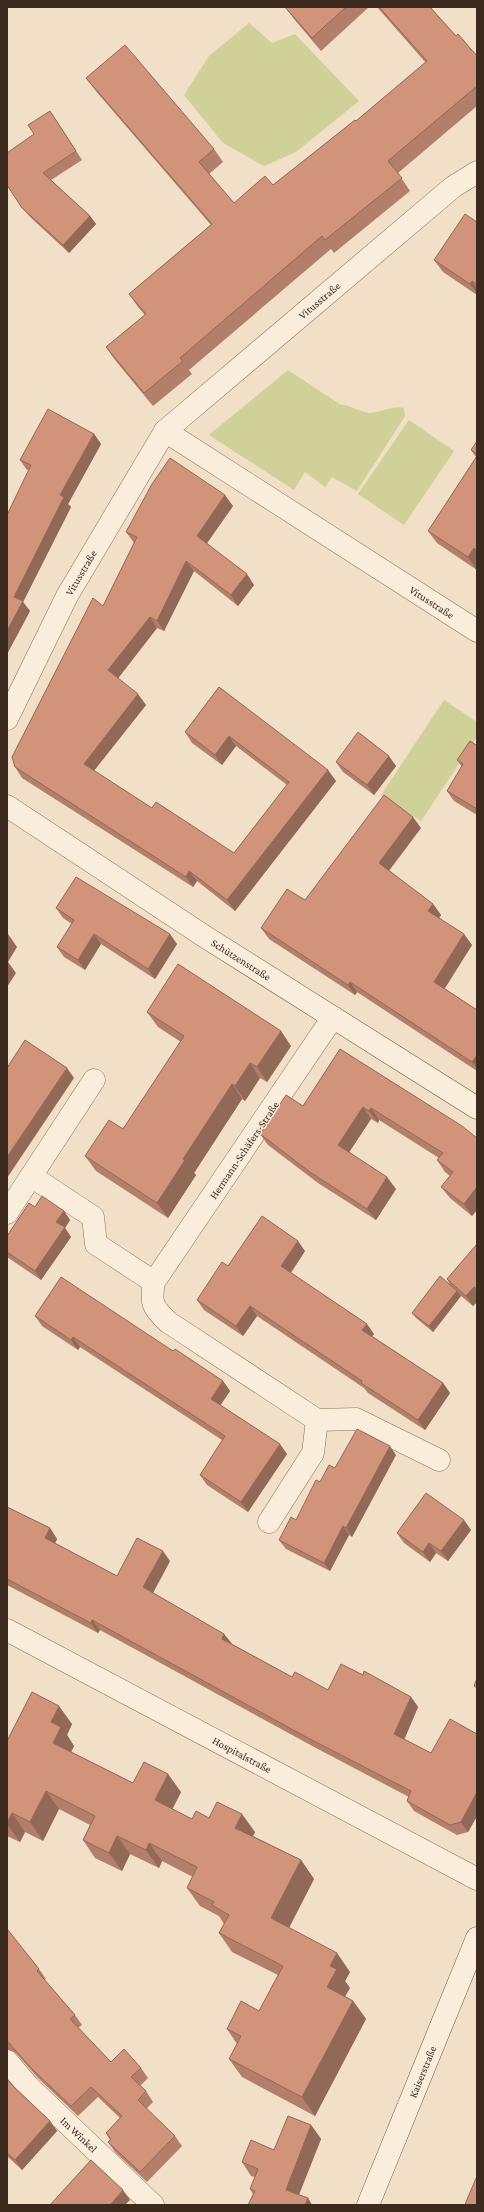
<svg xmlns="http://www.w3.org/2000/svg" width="484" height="2212" viewBox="0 0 484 2212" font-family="'Crimson Pro',serif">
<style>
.green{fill:#d0d099}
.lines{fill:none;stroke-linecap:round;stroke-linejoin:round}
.minor-casing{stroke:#8e705b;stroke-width:23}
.secondary-casing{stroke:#70513e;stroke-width:23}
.minor{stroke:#fbeddb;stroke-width:22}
.secondary{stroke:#fbeddb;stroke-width:22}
.wall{fill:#b47f6a}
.shaded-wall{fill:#926856}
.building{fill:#d1947b;stroke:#926856}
.labels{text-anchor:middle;stroke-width:3;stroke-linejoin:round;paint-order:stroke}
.street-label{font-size:11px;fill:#3d2a1f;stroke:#f8ead7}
</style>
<rect width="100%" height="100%" fill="#f1dfc7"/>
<g class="green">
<path d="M249,23L272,43L295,34L359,101L296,152L264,166L223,143L184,95L209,56Z"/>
<path d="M288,370L341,405C351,405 359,412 369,413C381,413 392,405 404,408L405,416L357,491L332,477L325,487L305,472L294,490L209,435Z"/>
<path d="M409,420L454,451L404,525L358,494Z"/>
<path d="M444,700L477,722V737L421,821L381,795Z"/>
</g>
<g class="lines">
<defs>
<g id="minor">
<path id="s1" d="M165,431L477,631"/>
<path id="s2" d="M7,719L67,596L165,431L453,187L477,172"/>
<path d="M333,1017L154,1282C150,1303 153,1308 168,1322L317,1420L356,1419L439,1460"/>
<path d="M31,1176L93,1217L96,1244L154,1282"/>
<path d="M7,1213L94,1080"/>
<path d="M269,1522L313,1453L317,1420"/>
<path id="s3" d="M7,1630L477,1879"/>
<path id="s4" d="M7,2061L29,2087L153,2205"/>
</g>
<g id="secondary">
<path id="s5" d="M7,806L207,938L477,1108"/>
<path id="s6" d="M368,2205L477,1938"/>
</g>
</defs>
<use href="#minor" class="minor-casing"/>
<use href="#secondary" class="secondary-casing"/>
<use href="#minor" class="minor"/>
<use href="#secondary" class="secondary"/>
</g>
<g class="wall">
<path d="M285,7H369L321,51L294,19Z"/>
<path d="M377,7H430L456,36L477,56V106L398,173L410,191L334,253L331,249L189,370L192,374L153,406L115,360L106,347L145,315L138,307L129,294L211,225L95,90L86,78L214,149L223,162L209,174L234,203L273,185L356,121L426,63Z"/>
<path d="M56,120L82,160L51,180L90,216L96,224L69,253L29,216L7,185Z"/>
<path d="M477,222V295L443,272L434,260Z"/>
<path d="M94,434L101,444L68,504L71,507L23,602L30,611L7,654V515L29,470H27L20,460Z"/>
<path d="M477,441V570L437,543L428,531L476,457L471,450Z"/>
<path d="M233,506L207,543L254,585L238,606L194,571L164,631L157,628L118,678L146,705L94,771L152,808L234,853L287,785L236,746L222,765L192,743L185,732L219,687L336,781L235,911L197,881L193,887L22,778L15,767L103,606L134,543L126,532Z"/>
<path d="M477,743V815L454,801L447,791L462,767L457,760Z"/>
<path d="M336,762L396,766L374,795L343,772Z"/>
<path d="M421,828L389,871L433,904L441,915L439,918L472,945L444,988L477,1010V1071L357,992L355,995L269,939L261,928Z"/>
<path d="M56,908L177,944L155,979L101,944L85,970L64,957L57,947L72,924L63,918Z"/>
<path d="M147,1012L291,1046L267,1082L260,1078L245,1101L242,1099L194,1173L196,1175L168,1218L96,1171L85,1156L123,1129L181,1042L158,1027Z"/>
<path d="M340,1049L477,1138V1210L472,1216L450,1198L441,1187L450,1176L445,1172L437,1160L439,1158L379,1120L378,1123L371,1119L349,1152L396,1189L376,1220L318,1183L268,1145L260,1134L303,1106Z"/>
<path d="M35,1207L64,1211L70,1220L65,1228L71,1237L41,1280L7,1257V1236Z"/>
<path d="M477,1244V1302L473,1306L461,1296L433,1332L416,1318L412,1313L450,1285L447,1279Z"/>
<path d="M305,1251L291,1273L374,1334L372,1336L443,1383L450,1393L425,1430L368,1393L364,1388L257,1316L243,1336L204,1310L197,1300L228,1266Z"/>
<path d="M35,1316L173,1351L223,1381L230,1391L220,1405L287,1454L248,1512L207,1485L200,1475L222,1440L80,1347L78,1350L42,1326Z"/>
<path d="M396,1455L352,1537L349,1535L330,1571L286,1549L279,1540L296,1520L320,1482L335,1468Z"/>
<path d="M7,1507L50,1528L57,1539L55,1543L117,1576L170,1561L153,1593L224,1634L232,1644L292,1677L328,1690L363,1675L411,1697L418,1707L404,1739L431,1753L477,1734V1816L468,1832L457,1835L414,1811L407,1801L409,1797L316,1748L100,1630L98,1633L7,1585Z"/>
<path d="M471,1530L448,1561L436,1553L430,1562L404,1543L397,1533Z"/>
<path d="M72,1724L67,1735L74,1746L71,1752L133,1783L181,1792L172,1809L192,1819L209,1818L255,1832L253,1836L301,1860L314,1879L289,1928L350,1972L345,1981L350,1988L345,1996L353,2001L366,2019L315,2116L242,2077L229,2059L237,2044L227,2029L259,2011L278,1975L232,1952L219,1933L224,1924L219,1916L200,1906L187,1888L193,1877L162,1861L159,1868L130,1854L122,1871L95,1858L83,1840L90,1825L59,1809L43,1841L25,1832L20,1842L7,1836V1741Z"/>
<path d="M7,1931L39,1969L46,1979L44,1980L75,2015L82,2025L78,2028L111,2062L141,2068L148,2078L140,2086L146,2091L153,2102L146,2109L175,2136L182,2146L147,2182L115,2152L108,2142L110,2140L106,2133L120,2118L98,2097L78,2116L38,2078L16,2053L7,2049Z"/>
<path d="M7,2079L13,2086L50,2121L57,2131L22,2170L7,2156Z"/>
<path d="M311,2125L321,2139L299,2195L308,2198L312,2205H248L253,2194L250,2189L255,2177L251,2176L242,2162L274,2150Z"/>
</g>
<g class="shaded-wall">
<path d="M90,216L96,224L69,253L63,245Z"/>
<path d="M472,281L477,288V293L470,284Z"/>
<path d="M94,434L101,444L68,504L71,507L23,602L30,611L7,654V631L14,597L60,495Z"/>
<path d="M225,495L233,506L205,546L197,536Z"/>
<path d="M474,548L477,553V570L468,557Z"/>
<path d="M186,561L194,571L164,631L157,621Z"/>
<path d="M247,574L254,585L238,606L231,595Z"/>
<path d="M150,617L157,628L116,681L108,670Z"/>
<path d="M138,694L146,705L91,774L84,764Z"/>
<path d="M229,736L236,746L222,765L215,755Z"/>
<path d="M389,756L396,766L374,795L367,785Z"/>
<path d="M328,770L336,781L235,911L227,900Z"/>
<path d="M413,817L421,828L386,874L379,863Z"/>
<path d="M189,871L197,881L193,887L186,877Z"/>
<path d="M433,904L441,915L436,922L428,911Z"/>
<path d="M8,934L17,947L8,962L16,973L7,987V936Z"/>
<path d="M94,934L101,944L85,970L78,960Z"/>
<path d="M170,934L177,944L155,979L148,969Z"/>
<path d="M464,934L472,945L442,993L434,982Z"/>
<path d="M350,982L357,992L355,995L348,985Z"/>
<path d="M281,1031L291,1046L267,1082L257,1067Z"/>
<path d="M477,1055V1068L472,1062Z"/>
<path d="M250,1063L260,1078L245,1101L235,1086Z"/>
<path d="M67,1068L74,1078L7,1178V1157Z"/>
<path d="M232,1084L242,1099L194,1173L196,1175L168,1218L157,1203L183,1159Z"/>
<path d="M363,1107L371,1119L346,1157L338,1145Z"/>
<path d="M371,1108L379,1120L378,1123L369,1111Z"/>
<path d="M387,1177L396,1189L376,1220L367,1209Z"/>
<path d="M477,1187V1210L472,1216L464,1204Z"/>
<path d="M64,1211L70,1220L65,1228L71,1237L41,1280L35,1271L56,1222Z"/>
<path d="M298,1241L305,1251L288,1276L281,1266Z"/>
<path d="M474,1287L477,1291V1302L473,1306L466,1296Z"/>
<path d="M457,1291L461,1296L433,1332L429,1326Z"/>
<path d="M250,1306L257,1316L243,1336L236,1326Z"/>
<path d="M367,1324L374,1334L369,1340L362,1330Z"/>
<path d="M73,1337L80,1347L78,1350L71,1340Z"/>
<path d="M223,1381L230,1391L218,1409L211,1399Z"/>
<path d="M443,1383L450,1393L425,1430L418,1420Z"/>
<path d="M280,1444L287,1454L248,1512L241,1502Z"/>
<path d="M390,1446L396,1455L352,1537L346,1528Z"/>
<path d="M464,1520L471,1530L448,1561L441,1551Z"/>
<path d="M343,1526L349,1535L330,1571L324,1563Z"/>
<path d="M50,1528L57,1539L52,1549L45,1538Z"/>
<path d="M429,1543L436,1553L430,1562L423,1552Z"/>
<path d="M163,1551L170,1561L150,1598L143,1587Z"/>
<path d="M92,1620L100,1630L98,1633L91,1623Z"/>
<path d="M224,1634L232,1644L222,1639Z"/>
<path d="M411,1697L418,1707L402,1745L394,1734Z"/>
<path d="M59,1706L72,1724L67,1735L74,1746L66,1762L53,1743L51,1722Z"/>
<path d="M168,1774L181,1792L168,1818L155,1800Z"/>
<path d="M46,1791L59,1809L43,1841L30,1822Z"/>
<path d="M477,1792V1816L468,1832L461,1822Z"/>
<path d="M12,1813L25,1832L20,1842L7,1824Z"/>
<path d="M242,1814L255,1832L248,1846L235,1828Z"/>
<path d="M117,1836L130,1854L122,1871L109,1853Z"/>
<path d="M149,1843L162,1861L159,1868L146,1850Z"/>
<path d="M301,1860L314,1879L284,1937L271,1918Z"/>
<path d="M337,1953L350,1972L345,1981L350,1988L340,2005L327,1987L330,1966Z"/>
<path d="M353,2001L366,2019L315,2116L302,2097Z"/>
<path d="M50,2121L57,2131L22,2170L15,2160Z"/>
<path d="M311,2125L321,2139L295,2204L286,2190Z"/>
<path d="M123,2190L130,2200L125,2205H110Z"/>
<path d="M308,2198L312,2205H305Z"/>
</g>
<g class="building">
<path d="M285,7H346L312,38Z"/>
<path d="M379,7H430L456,36L458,34L477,56V86L388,161L402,178L325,240L322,236L180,358L183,361L144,393L106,347L146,314L129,294L212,224L86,78L125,45L214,149L199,162L234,203L265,176L273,185L355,120L356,121L427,61Z"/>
<path d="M50,111L76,151L43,173L90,216L63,245L22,208L7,185V153L34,134L28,125Z"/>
<path d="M465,214L477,222V284L472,281L470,284L434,260Z"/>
<path d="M48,409L94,434L60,495L64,497L14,597L23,601L7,631V515L31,465L20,460Z"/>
<path d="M477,441V454L471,450Z"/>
<path d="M477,456V551L474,548L468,557L428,531Z"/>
<path d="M170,458L225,495L197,536L247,574L231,595L186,561L157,621L150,617L108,670L138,694L84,764L152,808L156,802L234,853L289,782L229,736L215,755L185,732L219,687L328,770L227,900L189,871L186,877L15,767L12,757L93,598L103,606L137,537L126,532L152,484Z"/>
<path d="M358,732L389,756L367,785L336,762Z"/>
<path d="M470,741L476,745L477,743V809L447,791L463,764L457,760Z"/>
<path d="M384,795L413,817L379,863L433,904L428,911L464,934L434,982L477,1010V1055L472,1062L350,982L348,985L261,928L287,889L305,900Z"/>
<path d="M76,877L170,934L148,969L94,934L78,960L57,947L74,920L56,908Z"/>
<path d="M178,964L281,1031L257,1067L250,1063L235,1086L232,1084L183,1159L185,1160L157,1203L85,1156L109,1120L123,1129L184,1036L147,1012Z"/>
<path d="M25,1040L67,1068L7,1157V1068Z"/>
<path d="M340,1049L462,1126L477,1138V1187L464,1204L441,1187L453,1172L437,1160L443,1153L371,1108L369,1111L363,1107L338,1145L387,1177L367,1209L310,1172L260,1134L286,1095L303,1106Z"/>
<path d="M42,1196L64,1211L56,1222L65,1227L35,1271L7,1252V1236L29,1203L35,1207Z"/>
<path d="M262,1216L298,1241L281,1266L367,1324L362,1330L443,1383L418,1420L361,1383L362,1381L250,1306L236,1326L197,1300L222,1262L228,1266Z"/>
<path d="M477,1244V1289L474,1287L466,1296L447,1279Z"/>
<path d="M440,1276L457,1291L429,1326L412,1313Z"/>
<path d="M61,1277L173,1351L175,1349L223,1381L211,1399L280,1444L241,1502L200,1475L225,1436L73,1337L71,1340L35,1316Z"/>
<path d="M357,1429L390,1446L346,1528L343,1526L324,1563L279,1540L291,1517L296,1520L316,1480L320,1482L329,1465L335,1468Z"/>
<path d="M426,1493L464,1520L441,1551L429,1543L423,1552L397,1533Z"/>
<path d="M7,1507L50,1528L45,1538L117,1576L137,1538L163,1551L143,1587L224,1634L222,1639L292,1677L295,1672L328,1690L341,1664L363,1675L364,1671L411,1697L394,1734L431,1753L450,1719L477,1734V1792L461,1822L450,1825L407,1801L411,1791L308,1738L92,1620L91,1623L7,1579Z"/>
<path d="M477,1678V1688L474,1686Z"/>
<path d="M32,1692L59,1706L51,1722L61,1727L53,1743L133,1783L144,1762L168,1774L155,1800L192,1819L196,1811L209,1818L217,1802L242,1814L235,1828L301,1860L271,1918L337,1953L330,1966L337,1969L327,1987L353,2001L302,2097L229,2059L241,2036L227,2029L241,2001L259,2011L283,1966L219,1933L229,1915L212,1905L214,1902L187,1888L197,1867L149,1843L146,1850L117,1836L109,1853L83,1840L95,1816L46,1791L30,1822L12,1813L7,1823V1741Z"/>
<path d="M8,1930L39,1969L37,1971L75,2015L70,2019L111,2062L124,2049L141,2068L131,2077L146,2091L138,2100L175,2136L140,2172L108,2142L111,2139L106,2133L122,2116L91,2087L71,2106L31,2068L9,2043L7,2042V1931Z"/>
<path d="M7,2079L13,2086L50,2121L15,2160L7,2153Z"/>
<path d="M288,2116L311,2125L286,2190L308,2198L305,2205H248L255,2191L250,2189L258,2169L242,2162L251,2140L274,2150Z"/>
<path d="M91,2160L123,2190L110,2205H50Z"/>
<path d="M477,2176V2205H465L468,2197Z"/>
</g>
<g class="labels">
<g class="street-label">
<text dy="4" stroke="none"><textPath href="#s2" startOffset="531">Vitusstraße</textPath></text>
<text dy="4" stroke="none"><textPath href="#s2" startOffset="164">Vitusstraße</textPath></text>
<text dy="4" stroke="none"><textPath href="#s1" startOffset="317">Vitusstraße</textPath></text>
<text dy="4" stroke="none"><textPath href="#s5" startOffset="280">Schützenstraße</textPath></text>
<text transform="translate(244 1150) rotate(-56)" y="4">Hermann-Schäfers-Straße</text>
<text dy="4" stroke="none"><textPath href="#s3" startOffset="266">Hospitalstraße</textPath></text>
<text dy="4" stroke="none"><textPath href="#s6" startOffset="144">Kaiserstraße</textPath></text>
<text dy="4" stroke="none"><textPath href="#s4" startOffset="103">Im Winkel</textPath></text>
</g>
</g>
<rect width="484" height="2212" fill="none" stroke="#3d2a1f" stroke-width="16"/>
</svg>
